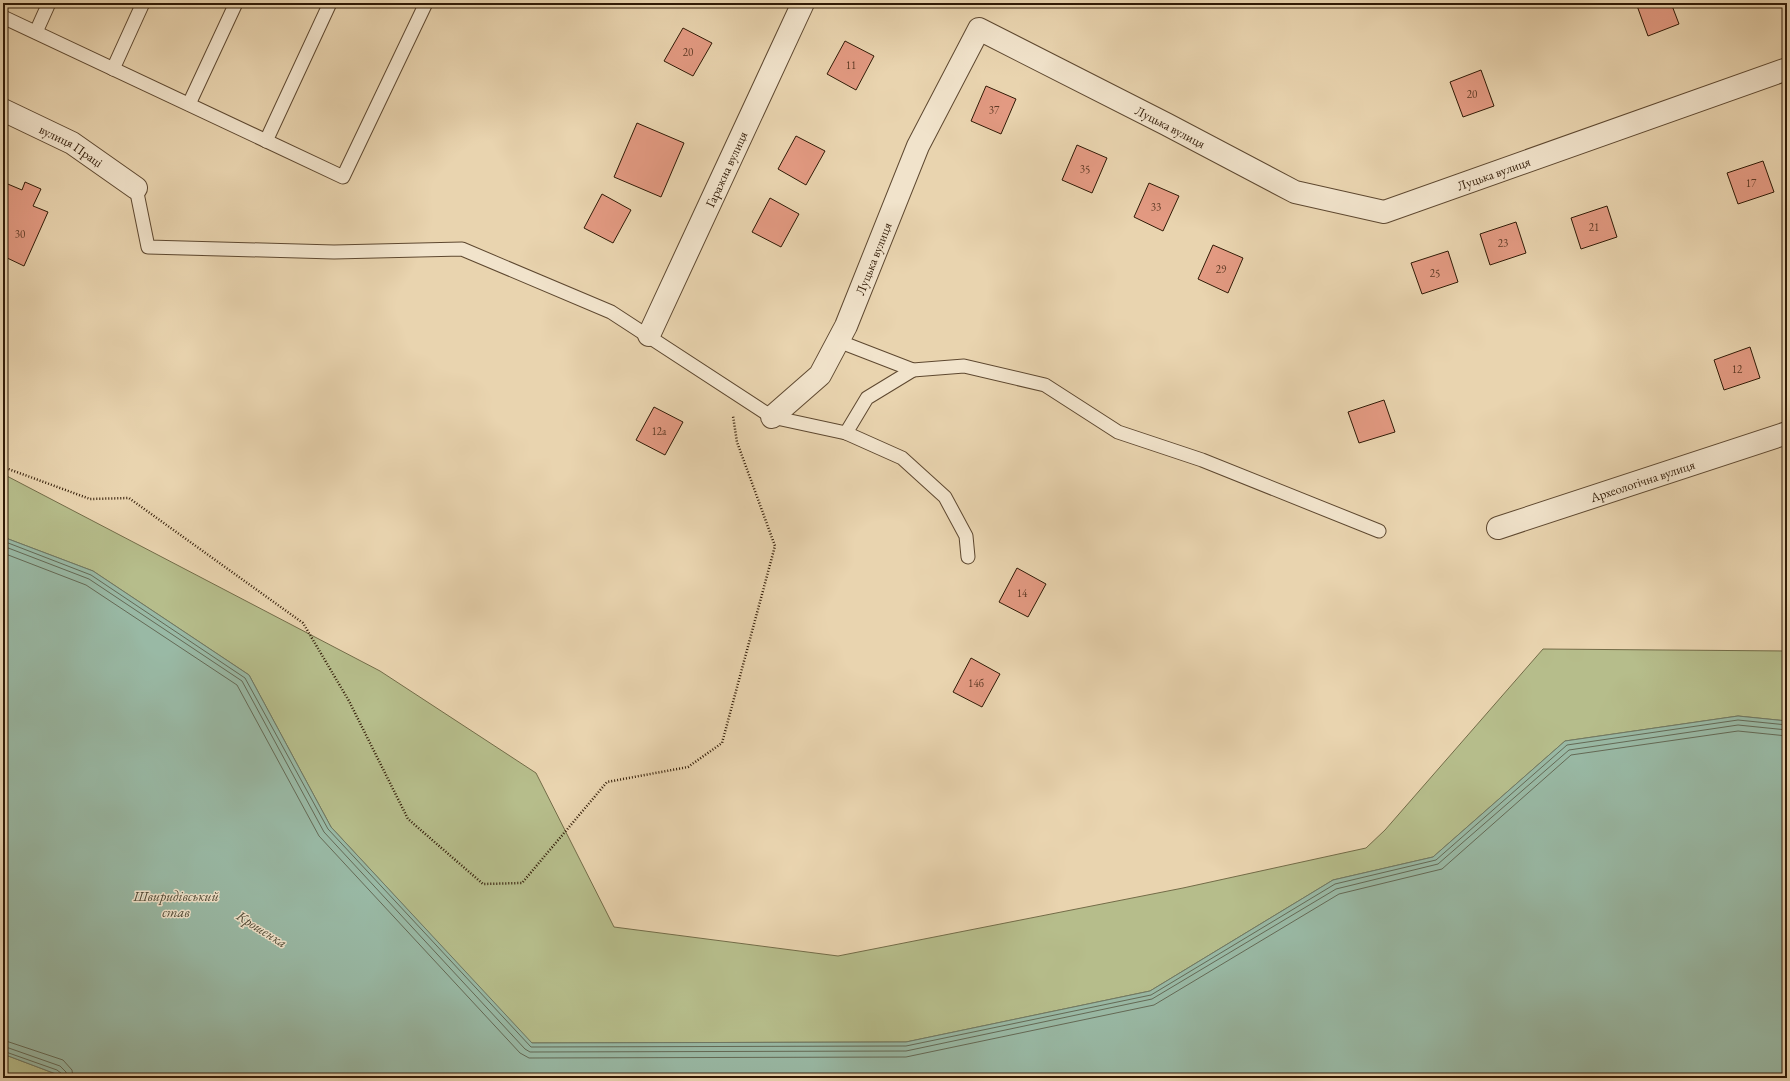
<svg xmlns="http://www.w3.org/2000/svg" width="1790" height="1081" viewBox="0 0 1790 1081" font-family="'EB Garamond',serif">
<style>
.green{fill:#b6bd8b;stroke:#736c48}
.water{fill:#99b9a5;stroke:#6f7965}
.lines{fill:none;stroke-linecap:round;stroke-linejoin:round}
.shore{stroke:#646a56;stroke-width:1}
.building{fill:#e39a82;stroke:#301a06}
.lane-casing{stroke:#5e4830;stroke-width:15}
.street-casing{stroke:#5e4830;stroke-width:24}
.path{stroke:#301a06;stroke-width:2.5;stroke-dasharray:1 2;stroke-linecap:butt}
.lane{stroke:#f1e3cb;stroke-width:13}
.street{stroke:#f1e3cb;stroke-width:22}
.labels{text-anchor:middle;stroke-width:3;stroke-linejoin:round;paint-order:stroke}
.number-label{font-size:11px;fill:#5d3a25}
.street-label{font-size:13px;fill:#301a06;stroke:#f1e3cb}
.water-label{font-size:14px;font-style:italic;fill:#504a36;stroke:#f1e3cb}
</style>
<rect width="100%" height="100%" fill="#e9d4af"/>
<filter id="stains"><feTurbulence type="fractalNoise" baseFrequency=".005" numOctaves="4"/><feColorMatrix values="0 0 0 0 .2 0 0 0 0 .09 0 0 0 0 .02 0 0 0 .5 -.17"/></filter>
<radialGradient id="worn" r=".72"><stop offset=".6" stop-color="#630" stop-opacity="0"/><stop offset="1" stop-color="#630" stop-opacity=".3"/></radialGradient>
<g class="green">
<path d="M3,474L380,671L536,773L614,927L838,956L1183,888L1366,848L1385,830L1543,649L1787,651V721L1738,716L1565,741L1433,857L1333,880L1150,991L906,1042L531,1043L331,827L249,675L93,571L3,537Z"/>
<path d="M3,1054L56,1074L59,1078H3Z"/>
</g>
<path class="water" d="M3,537L93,571L249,675L331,827L532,1043L906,1042L1150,991L1333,880L1433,857L1565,741L1738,716L1787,721V1078H59L56,1074L3,1054Z"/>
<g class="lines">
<g class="shore">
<path d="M3,541L91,575L245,678L328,829L531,1047L906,1046L1151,995L1335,884L1436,860L1567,745L1738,720L1787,725"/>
<path d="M3,546L89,579L242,681L324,832L525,1049L530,1052L906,1051L1152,999L1336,889L1438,864L1569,750L1738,725L1787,730"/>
<path d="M3,553L86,585L237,685L319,836L520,1053L529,1058L906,1057L1154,1005L1339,894L1442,869L1571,755L1738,731L1787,736"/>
<path d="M3,1040L63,1060L72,1070L73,1078"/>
<path d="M3,1046L60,1066L66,1072L67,1078"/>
<path d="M3,1051L57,1070L62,1074V1078"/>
</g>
</g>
<g class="building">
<path d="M1636,3H1671L1679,24L1648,36Z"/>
<path d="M683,28L712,43L693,76L664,61Z"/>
<path d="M845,41L874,56L856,90L827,74Z"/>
<path d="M1481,70L1494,106L1463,117L1450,82Z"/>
<path d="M986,86L1016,99L1001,134L971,121Z"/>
<path d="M637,123L684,143L661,197L614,177Z"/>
<path d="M796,136L825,151L806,185L778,169Z"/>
<path d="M1077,145L1107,158L1092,193L1062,180Z"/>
<path d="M1763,161L1774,192L1738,204L1727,173Z"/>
<path d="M3,182L22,190L25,182L41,189L33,206L48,212L24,266L3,256Z"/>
<path d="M1149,183L1179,196L1163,231L1134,217Z"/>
<path d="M602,194L631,210L613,243L584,228Z"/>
<path d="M770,198L799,214L781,247L752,232Z"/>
<path d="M1607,206L1617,237L1581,249L1571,218Z"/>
<path d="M1516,222L1526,253L1490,265L1480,234Z"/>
<path d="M1213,245L1243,258L1228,293L1198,279Z"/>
<path d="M1448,251L1458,282L1422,294L1411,263Z"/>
<path d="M1750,347L1760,378L1724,390L1714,360Z"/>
<path d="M1384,400L1395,432L1359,443L1348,412Z"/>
<path d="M654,407L683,422L665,455L636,440Z"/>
<path d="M1017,568L1046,584L1028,617L999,602Z"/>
<path d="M971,658L1000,674L982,707L953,692Z"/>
</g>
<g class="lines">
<defs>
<g id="lane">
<path d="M3,17L343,177L426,3"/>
<path d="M36,32L49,3"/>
<path d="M113,69L143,3"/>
<path d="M189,104L236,3"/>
<path d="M266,141L330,3"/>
<path d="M136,188L148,247L334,252L462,249L611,312L772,417L846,433L902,458L945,497L966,536L968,557"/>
<path d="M838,341L913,370L964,366L1045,385L1118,432L1202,460L1379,531"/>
<path d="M846,433L867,398L913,370"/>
</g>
<g id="street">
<path id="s1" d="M3,110L72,143L136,188"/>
<path id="s2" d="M649,335L803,3"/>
<path id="s3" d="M772,417L820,375L846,326L918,146L979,29L1166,124L1295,192L1384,212L1787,69"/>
<path id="s4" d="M1498,528L1787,433"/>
</g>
</defs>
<use href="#lane" class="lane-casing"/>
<use href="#street" class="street-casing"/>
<path class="path" d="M3,467L90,499L129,498L303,623L349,701L408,819L483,884L522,883L607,782L688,767L722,743L775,546L737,442L733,416"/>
<use href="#lane" class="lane"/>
<use href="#street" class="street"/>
</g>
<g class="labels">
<g class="number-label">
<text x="688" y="56">20</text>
<text x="851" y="69">11</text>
<text x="1472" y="98">20</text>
<text x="994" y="114">37</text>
<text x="1085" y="173">35</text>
<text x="1751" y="187">17</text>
<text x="1156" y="211">33</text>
<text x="1594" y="231">21</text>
<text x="20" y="238">30</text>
<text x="1503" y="247">23</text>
<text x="1221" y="273">29</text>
<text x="1435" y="277">25</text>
<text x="1737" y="373">12</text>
<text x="659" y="435">12а</text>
<text x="1022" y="597">14</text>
<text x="976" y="687">14б</text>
</g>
<g class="street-label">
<text dy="5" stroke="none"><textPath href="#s3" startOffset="660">Луцька вулиця</textPath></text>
<text dy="5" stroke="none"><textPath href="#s1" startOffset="77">вулиця Праці</textPath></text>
<text dy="5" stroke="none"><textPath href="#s2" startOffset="183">Гаражна вулиця</textPath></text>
<text dy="5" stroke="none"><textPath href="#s3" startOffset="1008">Луцька вулиця</textPath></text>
<text dy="5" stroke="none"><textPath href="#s3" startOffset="192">Луцька вулиця</textPath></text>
<text dy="5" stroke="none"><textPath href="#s4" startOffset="152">Археологічна вулиця</textPath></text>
</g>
<g class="water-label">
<text x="176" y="901">Швиридівський<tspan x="176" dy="16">став</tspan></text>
<text transform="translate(262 929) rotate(32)" y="5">Крошенка</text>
</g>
</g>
<rect width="1790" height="1081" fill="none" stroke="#e9d4af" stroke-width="16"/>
<rect x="4" y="4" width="1782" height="1073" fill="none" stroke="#301a06" stroke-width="2"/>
<rect x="8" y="8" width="1774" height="1065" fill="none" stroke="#301a06"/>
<rect width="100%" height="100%" filter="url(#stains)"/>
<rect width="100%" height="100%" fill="url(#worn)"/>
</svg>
